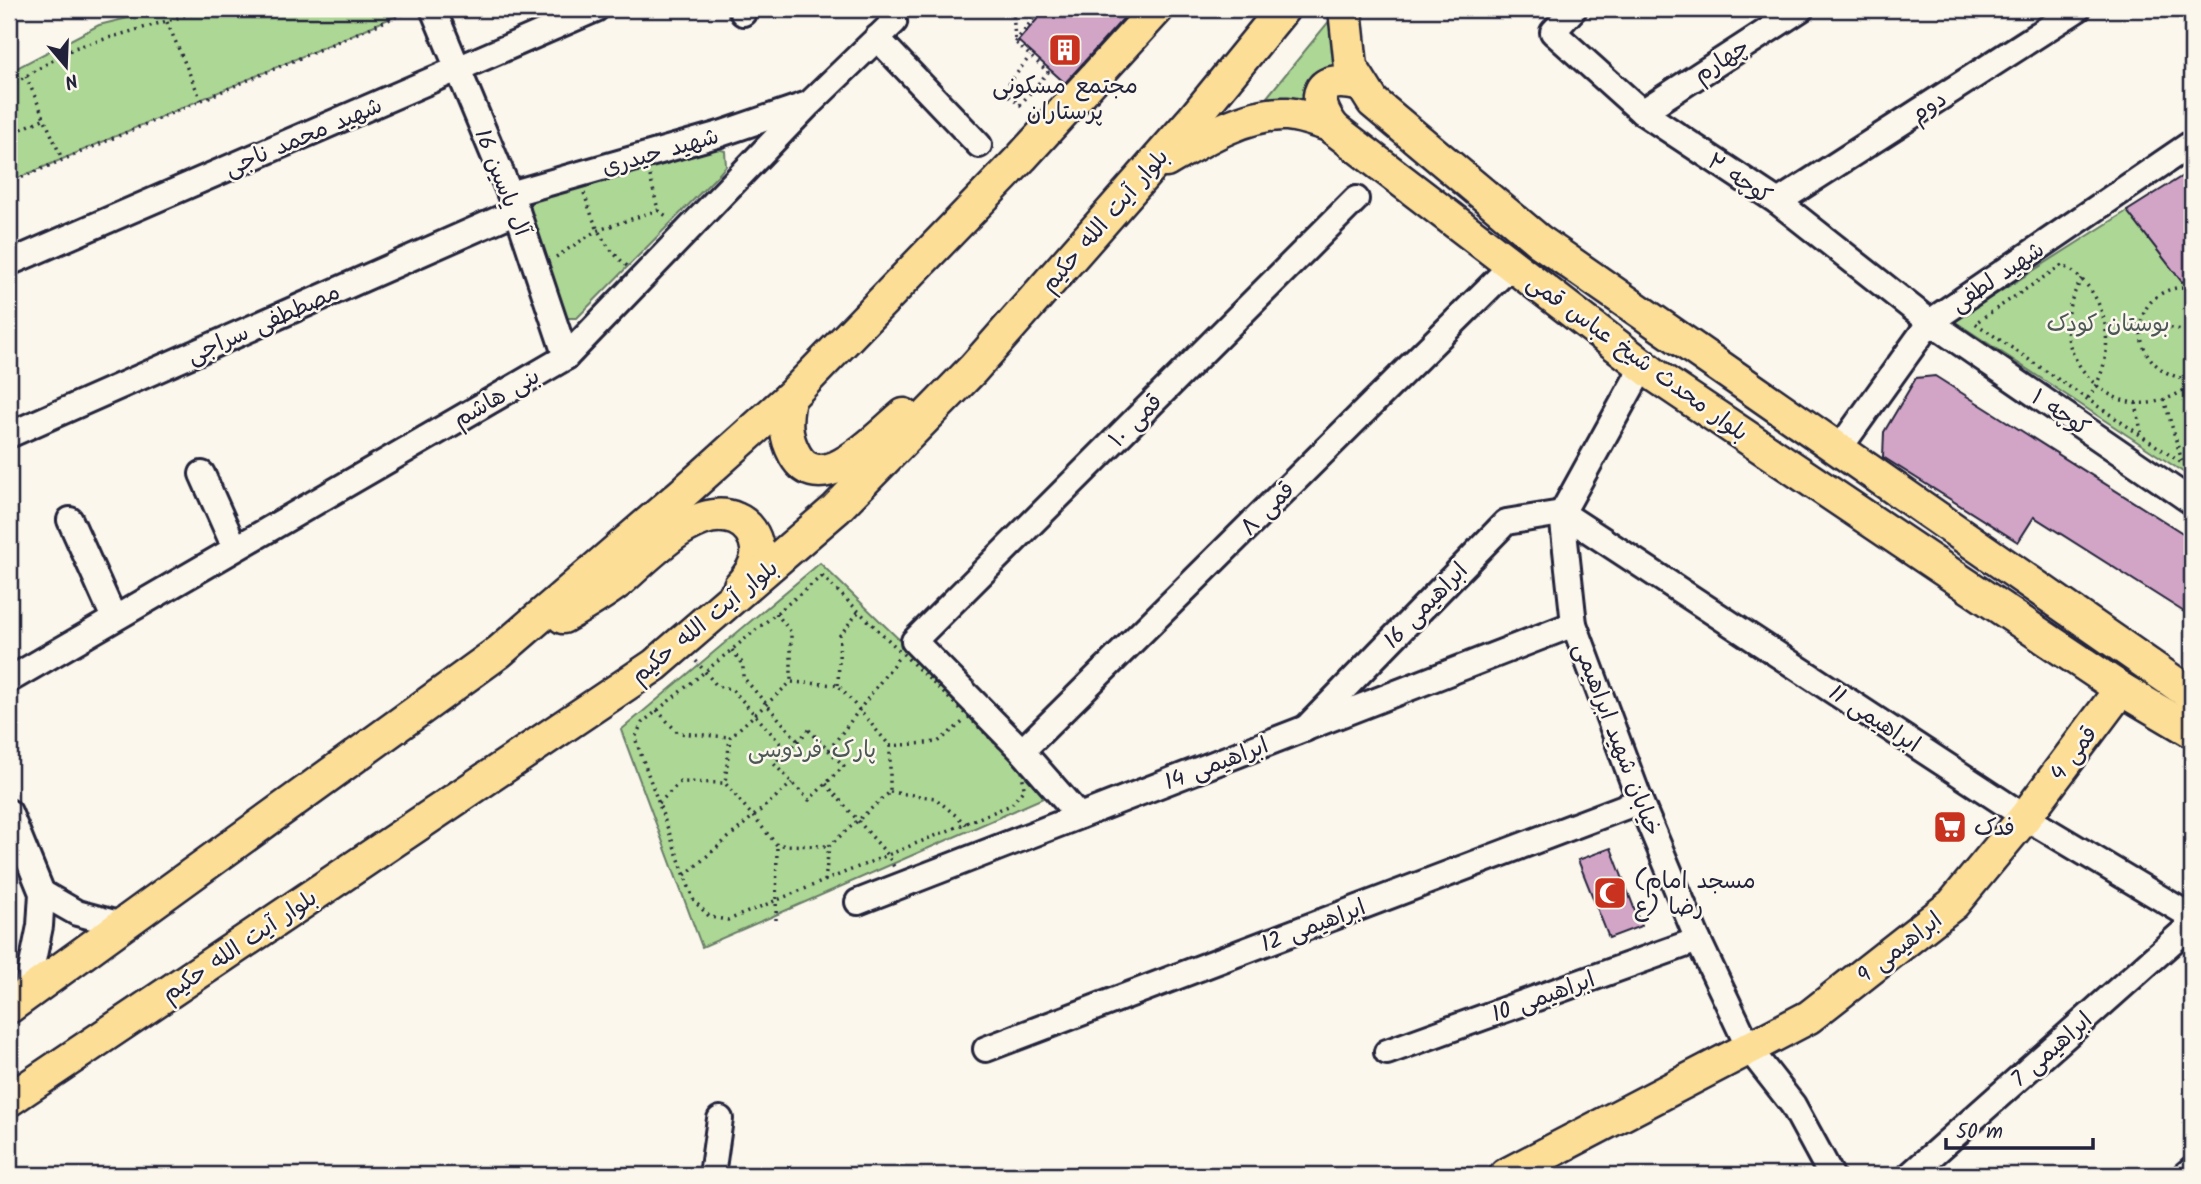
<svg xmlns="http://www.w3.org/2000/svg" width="2201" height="1184" viewBox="0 0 2201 1184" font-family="Kalam,'Playpen Sans Arabic',sans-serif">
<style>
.green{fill:#add794;stroke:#687c68;stroke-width:2}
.building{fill:#d2a5c7;stroke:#22223b;stroke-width:2}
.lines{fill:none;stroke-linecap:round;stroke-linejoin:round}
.minor-casing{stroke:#22223b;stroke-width:30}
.major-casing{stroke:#22223b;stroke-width:37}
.path{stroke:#22223b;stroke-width:3.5;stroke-dasharray:2 5;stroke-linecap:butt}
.minor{stroke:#fbf7ec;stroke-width:24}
.major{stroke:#fcde96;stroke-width:32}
.labels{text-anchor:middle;stroke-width:5;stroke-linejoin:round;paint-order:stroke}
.street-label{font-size:23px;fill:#22223b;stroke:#fbf7ec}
.poi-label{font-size:23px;fill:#22223b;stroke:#fbf7ec;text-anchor:start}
.park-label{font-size:23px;fill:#4c5856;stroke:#fbf7ec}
</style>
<rect width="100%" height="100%" fill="#fbf7ec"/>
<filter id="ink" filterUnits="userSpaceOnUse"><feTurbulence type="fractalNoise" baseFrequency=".0143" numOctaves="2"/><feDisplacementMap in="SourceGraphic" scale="14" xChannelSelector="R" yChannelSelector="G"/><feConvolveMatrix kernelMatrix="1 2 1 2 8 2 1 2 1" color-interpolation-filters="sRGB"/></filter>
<g filter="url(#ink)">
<g class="green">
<path d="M164,9H412L9,182V72L99,25Z"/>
<path d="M1330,20L1337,63L1324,71L1307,102L1267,97Z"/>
<path d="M714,148L725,151L726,166L720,173L577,318H565L528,208L533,199Z"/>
<path d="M2127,211L2182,282L2192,276V478L1954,321Z"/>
<path d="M820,563L1057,792L702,947L621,730Z"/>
</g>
<g class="building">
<path d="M1046,9H1132L1065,83L1018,41Z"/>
<path d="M2192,170V276L2182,282L2127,211Z"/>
<path d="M1935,376L2192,539V617L2034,517L2018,542L1883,457L1884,432L1916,378Z"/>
<path d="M1611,848L1641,926L1609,938L1578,860Z"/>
</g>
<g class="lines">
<defs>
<g id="minor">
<path d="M433,9L517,211L566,357"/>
<path d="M741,9L743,13"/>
<path d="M1574,9L1553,32L1642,112L1778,202L1930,322L2192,502"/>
<path d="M877,38L979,145"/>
<path d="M1642,112L1801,9"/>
<path d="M510,194L720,134L805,105"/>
<path d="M1778,202L2078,9"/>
<path d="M9,263L596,9"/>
<path d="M1643,366L1562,513L1574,624L1640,801L1698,940L1750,1050L1793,1105L1831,1175"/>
<path d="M9,435L517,211"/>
<path d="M1839,449L1930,322L2192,143"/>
<path d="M202,474L235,548"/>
<path d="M70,520L114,618"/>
<path d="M9,680L566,357L809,104L894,22L889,9"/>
<path d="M1305,729L1506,522L1562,513L2025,817L2192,917"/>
<path d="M1022,751L1512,265"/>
<path d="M9,812L42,893L40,926L26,995"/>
<path d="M1079,816L1022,751L914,641L1356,199"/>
<path d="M42,893L77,913L126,926"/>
<path d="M858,902L1574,624"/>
<path d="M986,1049L1640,801"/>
<path d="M1387,1052L1698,940"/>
<path d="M712,1175L720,1119"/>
<path d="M1910,1175L2192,924"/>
<path d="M2185,1175L2192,1169"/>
</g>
<g id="major">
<path d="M1345,9L1351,67L1373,102L1539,241L2192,695"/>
<path d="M1334,129C1309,96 1317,74 1360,85"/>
<path d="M1166,161C1200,141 1246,112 1287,114C1301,115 1316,121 1329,125L1659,378L2121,689L2192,731"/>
<path d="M789,398C785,420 784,435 795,455C821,501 880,435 904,415"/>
<path d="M563,617C582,606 601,595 618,582C646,559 696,501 736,519C748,524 755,535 757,548C759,562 749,576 740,586"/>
<path d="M9,1007L499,652L682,494L789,398L1022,157L1157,9"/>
<path d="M9,1100L655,665L836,509L973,369L1194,118L1283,9"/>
<path d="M1506,1175L1809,1017L1953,904L2025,817L2121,689"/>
</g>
</defs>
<use href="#minor" class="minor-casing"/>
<use href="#major" class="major-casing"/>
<g class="path">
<path d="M1013,9L1015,42L1048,72L1020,105L1010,97L1008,85L1030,56"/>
<path d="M167,22L201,100"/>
<path d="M1015,42L1041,9"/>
<path d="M26,76L62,159"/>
<path d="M9,86L74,48L208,9"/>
<path d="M9,135L45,118"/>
<path d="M650,176L658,210L669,218"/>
<path d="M9,183L409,11"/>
<path d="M584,193C595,226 600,242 627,266"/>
<path d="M556,257L596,231L658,210"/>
<path d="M2082,279C2073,294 2065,312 2067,330C2069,364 2102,401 2137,403C2157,405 2176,396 2192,385"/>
<path d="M2183,287C2122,293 2128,374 2192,380"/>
<path d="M2192,324V332"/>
<path d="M2108,326L2157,325L2192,332"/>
<path d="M2183,391L2192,408"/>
<path d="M2088,398C2120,355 2110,290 2062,265L1975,323L2192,470"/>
<path d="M2164,399L2182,461"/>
<path d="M2136,403L2141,432"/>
<path d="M822,576L1011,758L1022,770L1024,789L1011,805L996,811L728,920L710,917L694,901L635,738L642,723Z"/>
<path d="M776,613L791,632V682"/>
<path d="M732,650L743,664V677L798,741"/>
<path d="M696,661L717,686L732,689L787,751"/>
<path d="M838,685L840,635L859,611"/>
<path d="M657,710L678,733L729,737"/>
<path d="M809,730L844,766L809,800L774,764Z"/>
<path d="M890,746L938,742L963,722"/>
<path d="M829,750L899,657"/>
<path d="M826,784L888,855L894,867"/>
<path d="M890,792L935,798L966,824"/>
<path d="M659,803L680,782L725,783"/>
<path d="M685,875L792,783"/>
<path d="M825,881L829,846L890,792V746L838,685L791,682L730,737L725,783L777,845L829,846"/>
<path d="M776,920L777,845"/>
</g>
<use href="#minor" class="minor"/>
<use href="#major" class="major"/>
</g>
</g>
<defs>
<symbol id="building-square" viewBox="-11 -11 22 22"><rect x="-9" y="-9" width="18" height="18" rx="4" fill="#c8321e" stroke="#fbf7ec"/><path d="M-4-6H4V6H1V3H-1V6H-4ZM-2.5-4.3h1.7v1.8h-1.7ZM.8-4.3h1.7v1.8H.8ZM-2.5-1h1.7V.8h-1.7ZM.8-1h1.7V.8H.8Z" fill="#fff"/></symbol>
<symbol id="supermarket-square" viewBox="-11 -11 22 22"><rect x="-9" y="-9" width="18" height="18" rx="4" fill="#c8321e" stroke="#fbf7ec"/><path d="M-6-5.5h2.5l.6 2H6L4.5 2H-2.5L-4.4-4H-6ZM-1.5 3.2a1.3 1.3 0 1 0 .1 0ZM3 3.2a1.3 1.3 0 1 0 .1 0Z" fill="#fff"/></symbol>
<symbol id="mosque-square" viewBox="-11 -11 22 22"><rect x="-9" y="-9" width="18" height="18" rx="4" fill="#c8321e" stroke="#fbf7ec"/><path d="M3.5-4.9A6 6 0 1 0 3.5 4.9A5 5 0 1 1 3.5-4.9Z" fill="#fff"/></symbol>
</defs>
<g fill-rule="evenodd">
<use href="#building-square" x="1046" y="31" width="38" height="38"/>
<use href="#supermarket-square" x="1931" y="808" width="38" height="38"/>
<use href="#mosque-square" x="1591" y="874" width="38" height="38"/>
</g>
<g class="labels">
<g class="street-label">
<text transform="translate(1721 60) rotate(-33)" y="8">چهارم</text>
<text transform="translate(1928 106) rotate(-33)" y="8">دوم</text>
<text transform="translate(303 136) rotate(-23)" y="8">شهید محمد ناجی</text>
<text transform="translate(660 151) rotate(-16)" y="8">شهید حیدری</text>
<text transform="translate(1740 178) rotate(34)" y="8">کوچه ۲</text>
<text transform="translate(503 182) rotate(68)" y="8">آل یاسین 16</text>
<text transform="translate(1104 220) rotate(-49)" y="8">بلوار آیت الله حکیم</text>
<text transform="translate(1997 276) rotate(-34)" y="8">شهید لطفی</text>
<text transform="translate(263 323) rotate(-24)" y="8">مصططفی سراجی</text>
<text transform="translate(1638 357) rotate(36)" y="8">بلوار محدث شیخ عباس قمی</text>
<text transform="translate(496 397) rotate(-30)" y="8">بنی هاشم</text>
<text transform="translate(2061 412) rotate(34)" y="8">کوچه ۱</text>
<text transform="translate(1135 420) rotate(-45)" y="8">قمی ۱۰</text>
<text transform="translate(1267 508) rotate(-45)" y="8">قمی ۸</text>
<text transform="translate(1425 605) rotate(-46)" y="8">ابراهیمی 16</text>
<text transform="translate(704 621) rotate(-39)" y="8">بلوار آیت الله حکیم</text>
<text transform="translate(1875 718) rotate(33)" y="8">ابراهیمی 11</text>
<text transform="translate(1618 739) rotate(69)" y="8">خیابان شهید ابراهیمی</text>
<text transform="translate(2073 753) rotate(-53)" y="8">قمی 4</text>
<text transform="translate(1216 763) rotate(-21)" y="8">ابراهیمی 14</text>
<text transform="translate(1313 925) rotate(-21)" y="8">ابراهیمی 12</text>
<text transform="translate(239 945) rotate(-34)" y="8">بلوار آیت الله حکیم</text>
<text transform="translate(1899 947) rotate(-38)" y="8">ابراهیمی 9</text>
<text transform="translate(1543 996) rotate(-20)" y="8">ابراهیمی 10</text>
<text transform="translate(2051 1049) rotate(-42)" y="8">ابراهیمی 7</text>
</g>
<g class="poi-label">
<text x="1065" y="93" text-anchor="middle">مجتمع مسکونی<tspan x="1065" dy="26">پرستاران</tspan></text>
<text x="1974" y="835">فدک</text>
<text x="1634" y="888">(مسجد امام<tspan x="1634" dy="26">رضا (ع</tspan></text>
</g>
<g class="park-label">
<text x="2108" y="331">بوستان کودک</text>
<text x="812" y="757">پارک فردوسی</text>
</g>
</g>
<rect width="2201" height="1184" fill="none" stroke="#fbf7ec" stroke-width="35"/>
<rect x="18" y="18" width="2166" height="1149" fill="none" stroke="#22223b" stroke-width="2.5" filter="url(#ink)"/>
<g transform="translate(66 66) rotate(161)" stroke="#fbf7ec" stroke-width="5" paint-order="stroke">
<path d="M0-5L12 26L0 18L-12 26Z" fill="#22223b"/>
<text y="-10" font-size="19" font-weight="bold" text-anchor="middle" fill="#22223b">N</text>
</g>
<path d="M1946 1138v10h147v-10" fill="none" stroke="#22223b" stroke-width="3.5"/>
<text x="1956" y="1138" font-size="21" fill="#22223b" stroke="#fbf7ec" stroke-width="5" paint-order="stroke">50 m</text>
</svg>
